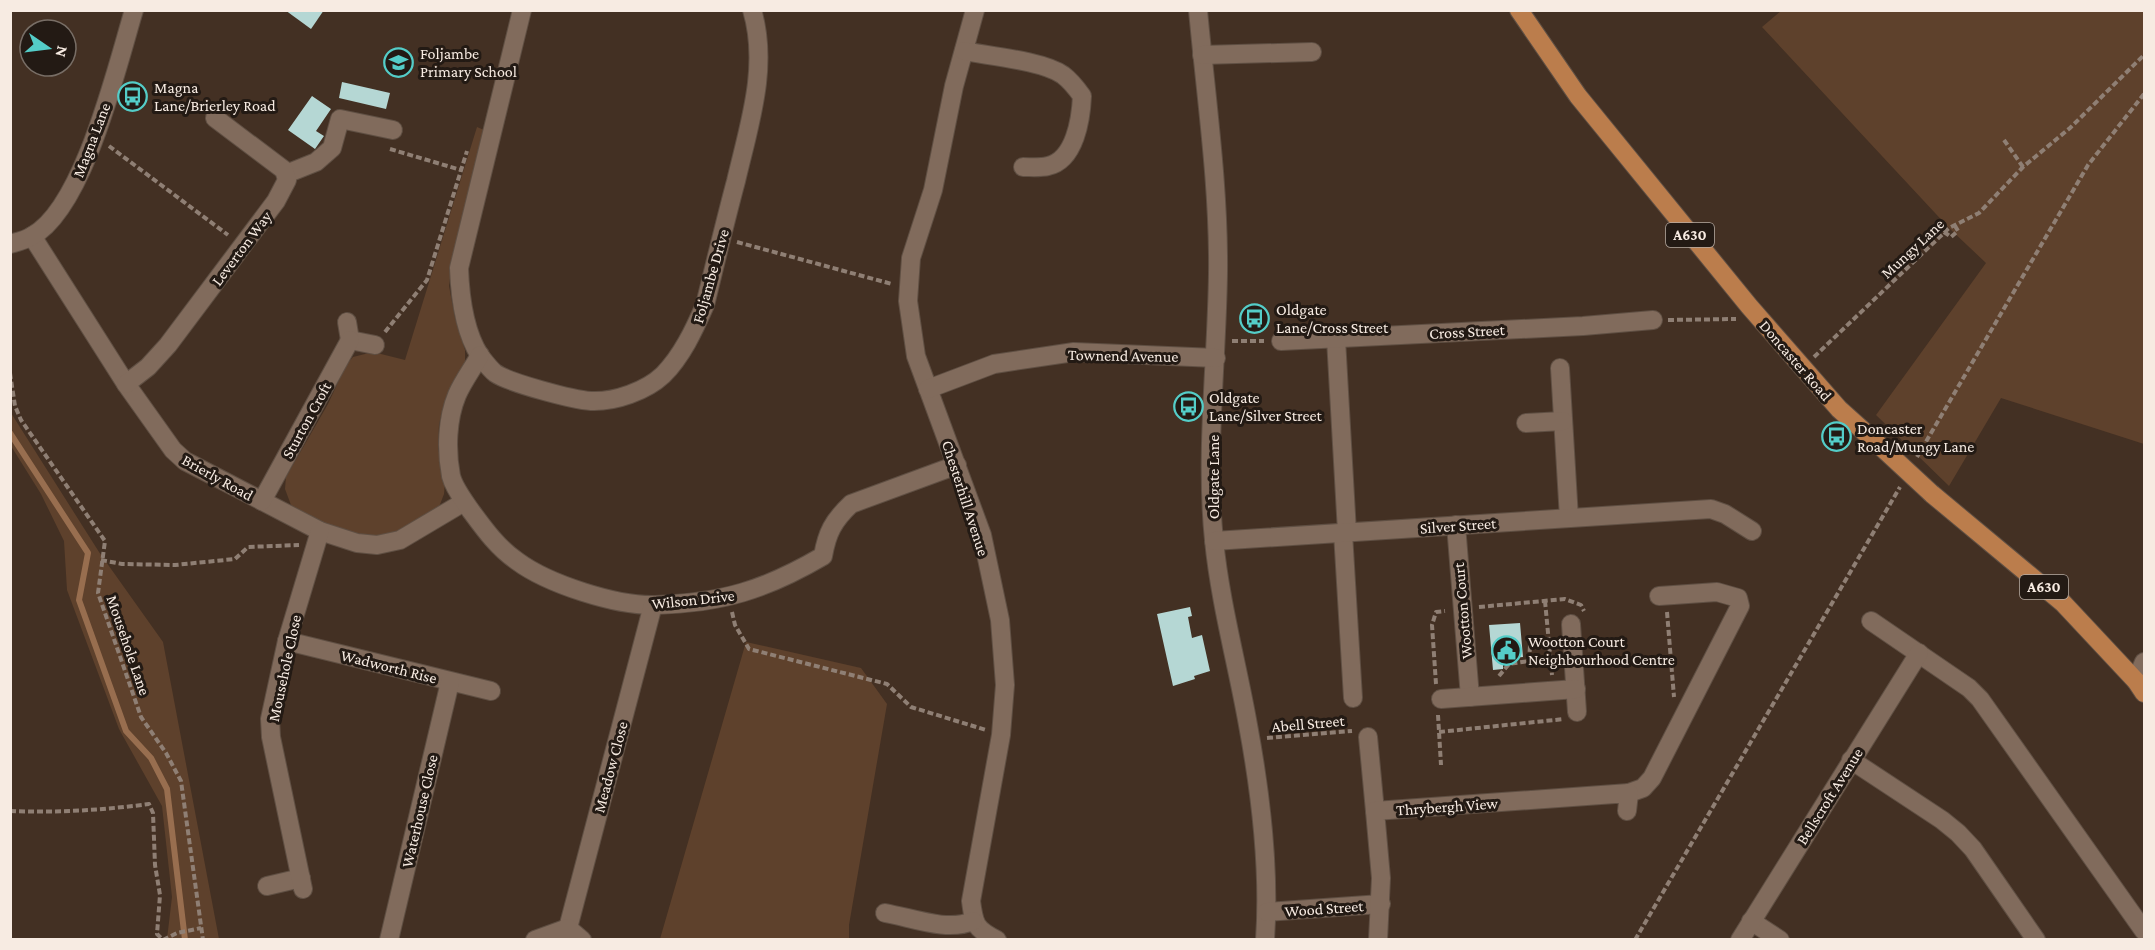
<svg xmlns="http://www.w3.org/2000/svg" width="2155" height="950" viewBox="0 0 2155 950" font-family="'Crimson Pro',serif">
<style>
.green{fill:#5e412c}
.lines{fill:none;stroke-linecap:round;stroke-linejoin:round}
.stream{stroke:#986e4f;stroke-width:6}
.building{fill:#b5d7d4}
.minor-casing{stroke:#5f4f43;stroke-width:20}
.major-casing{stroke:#5f4f43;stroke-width:20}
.path{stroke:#8f7f74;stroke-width:4;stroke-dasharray:6 3;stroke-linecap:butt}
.minor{stroke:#816b5c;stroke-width:18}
.major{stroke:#bb7d4c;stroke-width:18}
.major-bridge-casing{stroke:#5f4f43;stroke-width:20;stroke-linecap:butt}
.major-bridge{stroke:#bb7d4c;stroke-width:18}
.labels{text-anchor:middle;stroke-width:6;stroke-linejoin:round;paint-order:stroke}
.shield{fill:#231a14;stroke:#b7aca4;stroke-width:1.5}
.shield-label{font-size:15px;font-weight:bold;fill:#f7ebe2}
.poi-label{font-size:16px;fill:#f7ebe2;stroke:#231a14;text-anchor:start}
.street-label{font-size:16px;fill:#f7ebe2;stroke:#231a14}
</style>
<rect width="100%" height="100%" fill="#433023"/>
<g class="green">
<path d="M1782,10L2144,11V444L2001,398L1949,486L1876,415L1986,263L1949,228L1762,27Z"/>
<path d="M477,127L484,130L452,262L449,286L455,318L465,350V362L446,397L439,424L438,448L445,482L444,494L439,507L401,531L373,538L347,534L305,515L291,505L285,489L286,477L328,404L346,365L353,357L373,352L405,360Z"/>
<path d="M11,413L99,552L163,642L219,939H167L172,897L162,806L119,729L67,590L64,541L41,494L11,446Z"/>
<path d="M746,642L861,668L887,704L849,925V939H660Z"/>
</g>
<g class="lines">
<path class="stream" d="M10,433L88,553L79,600L126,731L151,758L167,789L185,940"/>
</g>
<g class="building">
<path d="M285,10H324L311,29Z"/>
<path d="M342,82L390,93L386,109L339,98Z"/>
<path d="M312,96L331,109L316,131L324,136L315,149L288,130Z"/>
<path d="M1190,607L1192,616L1188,617L1192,638L1202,635L1210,671L1194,676L1195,679L1173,686L1157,614Z"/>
<path d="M1520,623L1523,657L1503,659V669L1493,670L1489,625Z"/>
</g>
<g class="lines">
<defs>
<g id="minor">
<path d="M522,10L459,268C460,297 464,331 480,356C484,361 490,369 495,373C509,383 574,400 591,401C615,402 646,391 663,375C682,356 694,330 705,305C715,264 725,222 736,181C749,125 769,67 752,10"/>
<path d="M975,10L954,86L933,190L911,258L908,301L916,356L982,535L1000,620L1005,685L1001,735L971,901C974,924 975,929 997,940"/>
<path d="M1198,10C1206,98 1219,185 1218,273C1217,360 1205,454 1214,540C1220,602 1237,663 1248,725C1261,795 1270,868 1265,940"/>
<path d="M964,51C990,56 1043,61 1063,75C1071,81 1077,89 1082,96C1081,119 1075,160 1048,166C1040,168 1031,167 1023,167"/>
<path d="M1202,55L1312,52"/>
<path d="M286,174L316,162L332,148L340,119L393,130"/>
<path d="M32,236L126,384L173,450L185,461L320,531L357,543L377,545L400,540L464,502"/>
<path d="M10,244C17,242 26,240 32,236C84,208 117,66 134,10"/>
<path d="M347,322L350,340L375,345"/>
<path d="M1336,339L1347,532"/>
<path d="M1281,341L1583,326L1653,320"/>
<path d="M480,355C473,368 463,381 457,395C447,419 446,450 451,476C454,488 464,501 471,511C485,530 498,548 517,561C548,584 616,606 655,605C722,603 765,590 823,556C827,533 833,521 851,504L957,465"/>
<path d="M1560,368L1569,518"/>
<path d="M126,384L148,367L168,345L276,201L287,180L284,170L215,118"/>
<path d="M928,389L994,364L1074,352L1216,358"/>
<path d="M1526,423L1563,421"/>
<path d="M262,501L350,340"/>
<path d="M1456,525L1470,697"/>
<path d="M1343,533L1353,698"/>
<path d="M1214,541L1711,509L1725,514L1752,531"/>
<path d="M1871,621L1969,688L1980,699L2144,931"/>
<path d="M1571,624L1577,712"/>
<path d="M287,641L491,691"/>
<path d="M2136,681L2144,662"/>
<path d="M1441,699L1576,689"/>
<path d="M1368,737L1375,811"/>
<path d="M1851,760L1942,820L1958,833L1973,849L2036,940"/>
<path d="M1629,793L1643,788L1652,778L1740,606L1738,598L1717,592L1659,596"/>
<path d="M267,886L301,878"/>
<path d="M303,889L271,737L270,719L287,641L320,531"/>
<path d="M1267,912L1381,904"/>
<path d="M885,913C913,918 947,932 973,921"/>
<path d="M1751,921L1780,940"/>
<path d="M568,928L653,605"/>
<path d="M389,940L450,682"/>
<path d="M535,940L568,928L582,940"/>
<path d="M1378,940L1381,878L1375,811L1629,793L1627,811"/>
<path d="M1740,940L1919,653"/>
</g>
<g id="major">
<path d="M1519,10L1578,96L1749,306L1839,409L1878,444"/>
<path d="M1932,494L2063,603L2136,681L2144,693"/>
</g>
</defs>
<use href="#minor" class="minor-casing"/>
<use href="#major" class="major-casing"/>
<g class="path">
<path d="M2004,140L2023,167"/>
<path d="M109,146L228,235"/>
<path d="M390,149L461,170"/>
<path d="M1944,232L1951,237L1958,231L1954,224"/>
<path d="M737,242L892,284"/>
<path d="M1668,320L1736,319"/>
<path d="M385,332L427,280L467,151"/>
<path d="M1232,341H1264"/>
<path d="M1814,357L1949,228L1979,213L2023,167L2070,128L2144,55"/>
<path d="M10,373L15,406L21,420L105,541L98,593L141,717L166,753L181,781L203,940"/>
<path d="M1917,457L2088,165L2144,94"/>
<path d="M101,560L122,564L175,565L235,559L248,547L299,545"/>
<path d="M1545,601L1552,675"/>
<path d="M1479,607L1565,599L1581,605L1584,611"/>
<path d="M732,612L735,625L749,649L887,684L911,707L986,730"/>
<path d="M1667,612L1674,697"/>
<path d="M1499,676L1509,664L1529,661L1530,646L1549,644"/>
<path d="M1436,684L1432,625L1436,612L1445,611"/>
<path d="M1438,715L1441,765"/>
<path d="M1439,732L1564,719"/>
<path d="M1267,738L1352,731"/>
<path d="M10,811C57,813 103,810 149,804L153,813L155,865L160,895L157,934L163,940"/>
<path d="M163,940L177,933L201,928"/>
<path d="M1635,940L1900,487"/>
</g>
<use href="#minor" class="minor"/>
<use href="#major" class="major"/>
<defs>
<path id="major-bridge" d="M1878,444L1932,494"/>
</defs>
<use href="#major-bridge" class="major-bridge-casing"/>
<use href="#major-bridge" class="major-bridge"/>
</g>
<defs>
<symbol id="school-ring" viewBox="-11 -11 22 22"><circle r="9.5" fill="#231a14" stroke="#54cdc8" stroke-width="1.5"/><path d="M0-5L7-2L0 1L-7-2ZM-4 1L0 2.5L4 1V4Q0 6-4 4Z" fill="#54cdc8"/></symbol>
<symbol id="bus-ring" viewBox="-11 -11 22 22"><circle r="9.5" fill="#231a14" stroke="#54cdc8" stroke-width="1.5"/><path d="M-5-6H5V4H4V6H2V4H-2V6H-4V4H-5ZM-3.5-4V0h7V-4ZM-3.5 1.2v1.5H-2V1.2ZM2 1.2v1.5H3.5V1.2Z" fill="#54cdc8"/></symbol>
<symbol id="civic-ring" viewBox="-11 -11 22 22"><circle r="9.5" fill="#231a14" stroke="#54cdc8" stroke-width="1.5"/><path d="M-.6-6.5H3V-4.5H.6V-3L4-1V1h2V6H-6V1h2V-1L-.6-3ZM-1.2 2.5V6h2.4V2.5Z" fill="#54cdc8"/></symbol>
</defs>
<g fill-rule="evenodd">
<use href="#school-ring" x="382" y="46" width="33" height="33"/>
<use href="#bus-ring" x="116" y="80" width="33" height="33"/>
<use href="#bus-ring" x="1238" y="302" width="33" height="33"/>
<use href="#bus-ring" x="1172" y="390" width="33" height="33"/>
<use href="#bus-ring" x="1820" y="420" width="33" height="33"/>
<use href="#civic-ring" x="1490" y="634" width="33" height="33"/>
</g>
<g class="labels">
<g class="shield">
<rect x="1666" y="223" width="48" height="24" rx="4.5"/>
<rect x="2020" y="575" width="48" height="24" rx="4.5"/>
</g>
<g class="shield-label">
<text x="1690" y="240">A630</text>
<text x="2044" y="592">A630</text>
</g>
<g class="poi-label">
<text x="420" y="59">Foljambe<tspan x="420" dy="18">Primary School</tspan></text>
<text x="154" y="93">Magna<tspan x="154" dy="18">Lane/Brierley Road</tspan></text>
<text x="1276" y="315">Oldgate<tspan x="1276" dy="18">Lane/Cross Street</tspan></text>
<text x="1209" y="403">Oldgate<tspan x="1209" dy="18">Lane/Silver Street</tspan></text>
<text x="1857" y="434">Doncaster<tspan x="1857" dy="18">Road/Mungy Lane</tspan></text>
<text x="1528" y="647">Wootton Court<tspan x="1528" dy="18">Neighbourhood Centre</tspan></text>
</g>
<g class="street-label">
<text transform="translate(91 140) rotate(-69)" y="6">Magna Lane</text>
<text transform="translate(241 248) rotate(-53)" y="6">Leverton Way</text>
<text transform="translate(1912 248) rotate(-43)" y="6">Mungy Lane</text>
<text transform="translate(710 276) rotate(-74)" y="6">Foljambe Drive</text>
<text transform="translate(1467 331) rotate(-3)" y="6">Cross Street</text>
<text transform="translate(1123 355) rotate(1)" y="6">Townend Avenue</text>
<text transform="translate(1796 360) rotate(49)" y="6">Doncaster Road</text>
<text transform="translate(306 420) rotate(-61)" y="6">Sturton Croft</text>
<text transform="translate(218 477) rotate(29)" y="6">Brierly Road</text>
<text transform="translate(1213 477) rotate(-90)" y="6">Oldgate Lane</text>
<text transform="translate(966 498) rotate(72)" y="6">Chesterhill Avenue</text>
<text transform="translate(1458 525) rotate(-4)" y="6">Silver Street</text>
<text transform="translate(693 599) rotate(-6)" y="6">Wilson Drive</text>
<text transform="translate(1462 611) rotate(-95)" y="6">Wootton Court</text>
<text transform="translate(129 645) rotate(71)" y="6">Mousehole Lane</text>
<text transform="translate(389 666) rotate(14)" y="6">Wadworth Rise</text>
<text transform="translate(284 668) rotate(-78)" y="6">Mousehole Close</text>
<text transform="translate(1308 723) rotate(-5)" y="6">Abell Street</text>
<text transform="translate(610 767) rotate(-75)" y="6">Meadow Close</text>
<text transform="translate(1829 796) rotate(-58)" y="6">Bellscroft Avenue</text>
<text transform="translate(1447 806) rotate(-4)" y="6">Thrybergh View</text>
<text transform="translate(419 811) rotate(-77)" y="6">Waterhouse Close</text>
<text transform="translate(1324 908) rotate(-4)" y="6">Wood Street</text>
</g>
</g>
<rect width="2155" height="950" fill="none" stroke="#f7ebe2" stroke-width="24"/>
<g transform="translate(48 48) rotate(104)"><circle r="28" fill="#231a14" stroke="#786e66" stroke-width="1.5"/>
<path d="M0-4.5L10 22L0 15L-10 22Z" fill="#54cdc8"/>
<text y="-9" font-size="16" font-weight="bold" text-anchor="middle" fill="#f7ebe2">N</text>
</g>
</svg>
